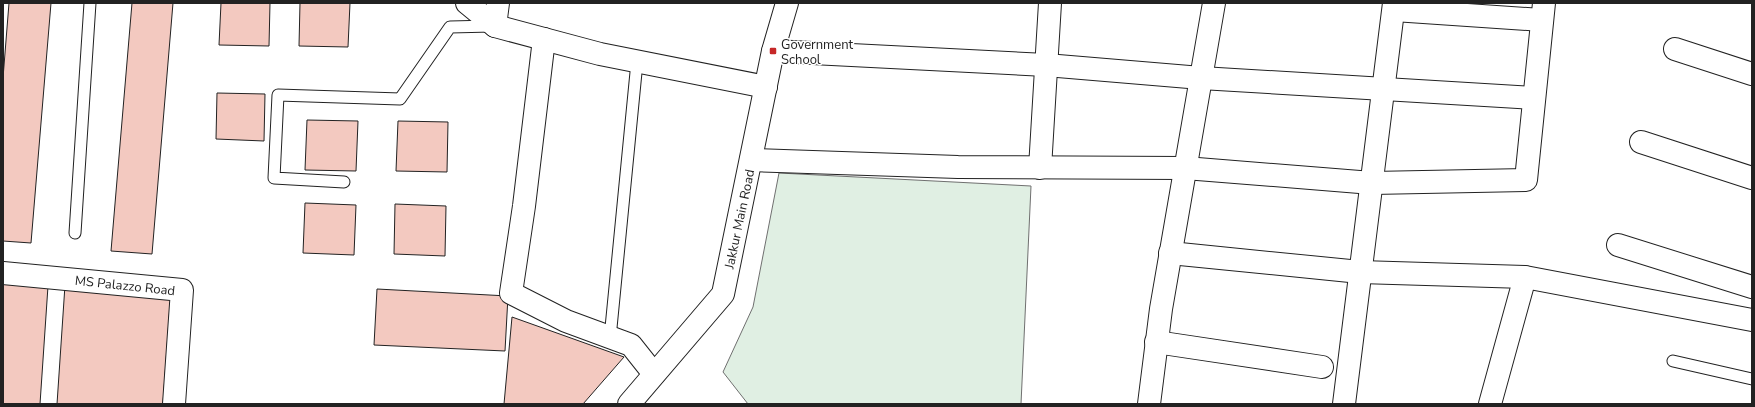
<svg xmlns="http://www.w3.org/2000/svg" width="1755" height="407" viewBox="0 0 1755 407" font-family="'Nunito Sans',sans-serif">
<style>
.green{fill:#e0efe3;stroke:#6f6f6f}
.building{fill:#f3c9c0;stroke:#222}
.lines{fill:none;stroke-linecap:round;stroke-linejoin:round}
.service-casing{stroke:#222;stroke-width:13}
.minor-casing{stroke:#222;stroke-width:24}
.tertiary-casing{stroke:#222;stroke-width:24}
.service{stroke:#fff;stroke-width:11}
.minor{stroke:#fff;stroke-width:22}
.tertiary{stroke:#fff;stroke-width:22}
.poi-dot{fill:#c62828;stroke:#fff;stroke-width:1.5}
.labels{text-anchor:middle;stroke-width:3;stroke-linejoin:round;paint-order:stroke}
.poi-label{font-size:13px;fill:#222;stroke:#fff;text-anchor:start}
.street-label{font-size:13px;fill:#222;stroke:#fff}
</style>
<rect width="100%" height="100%" fill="#fff"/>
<path class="green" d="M779,173L1031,186L1021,404H748L723,372L753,307Z"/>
<g class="building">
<path d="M9,3H51L31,243L3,241V78Z"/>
<path d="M132,3H173L152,254L111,251Z"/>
<path d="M221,3H270L269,46L219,45Z"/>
<path d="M300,3H350L348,47L299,46Z"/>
<path d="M217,93L265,94L264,141L216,139Z"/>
<path d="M307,120L358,121L356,171L305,170Z"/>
<path d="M398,121L448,122L447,172L396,171Z"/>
<path d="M305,203L356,205L354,255L303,253Z"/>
<path d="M395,204L446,206L445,256L394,254Z"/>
<path d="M3,283L48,286L40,404H3Z"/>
<path d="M65,285L171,292L163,404H57Z"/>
<path d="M377,289L508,296L505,351L374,345Z"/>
<path d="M512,317L624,357L583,404H504Z"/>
</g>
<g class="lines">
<defs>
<g id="service">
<path d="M344,182L274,178L278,95L400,99L450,27L492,26"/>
<path d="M75,233L90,3"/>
<path d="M610,338L637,62"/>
<path d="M1673,361L1752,379"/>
</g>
<g id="minor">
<path d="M467,3L495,26L600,54L766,87"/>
<path d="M1394,10L1542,20"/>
<path d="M495,26L498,3"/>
<path d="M544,39L524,206L511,293L566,321L631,345L654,374"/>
<path d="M1675,49L1752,74"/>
<path d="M773,51L1046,65L1201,78L1534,98"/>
<path d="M1641,142L1752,178"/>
<path d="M751,160L958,167L1185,168L1372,183L1526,180L1544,3"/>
<path d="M1040,168L1050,3"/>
<path d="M1618,245L1752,287"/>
<path d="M1170,253L1360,272L1525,277L1752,320"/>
<path d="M3,273L182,290L174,404"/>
<path d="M1156,342L1322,367"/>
<path d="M1149,404L1161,309L1214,3"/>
<path d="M1344,404L1394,3"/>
<path d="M1490,404L1525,277"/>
</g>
<path id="tertiary" d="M629,404L723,294L773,51L787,3"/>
</defs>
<use href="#service" class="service-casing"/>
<use href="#minor" class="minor-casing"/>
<use href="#tertiary" class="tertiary-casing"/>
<use href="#service" class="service"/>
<use href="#minor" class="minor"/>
<use href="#tertiary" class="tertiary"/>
</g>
<rect class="poi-dot" x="769" y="47" width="8" height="8" rx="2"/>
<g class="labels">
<g class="poi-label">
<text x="781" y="49">Government<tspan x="781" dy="15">School</tspan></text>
</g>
<g class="street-label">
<text transform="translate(739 219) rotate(-78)" y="5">Jakkur Main Road</text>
<text transform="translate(125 285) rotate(6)" y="5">MS Palazzo Road</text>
</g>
</g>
<rect width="1755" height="407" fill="none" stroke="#222222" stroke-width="8"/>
</svg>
